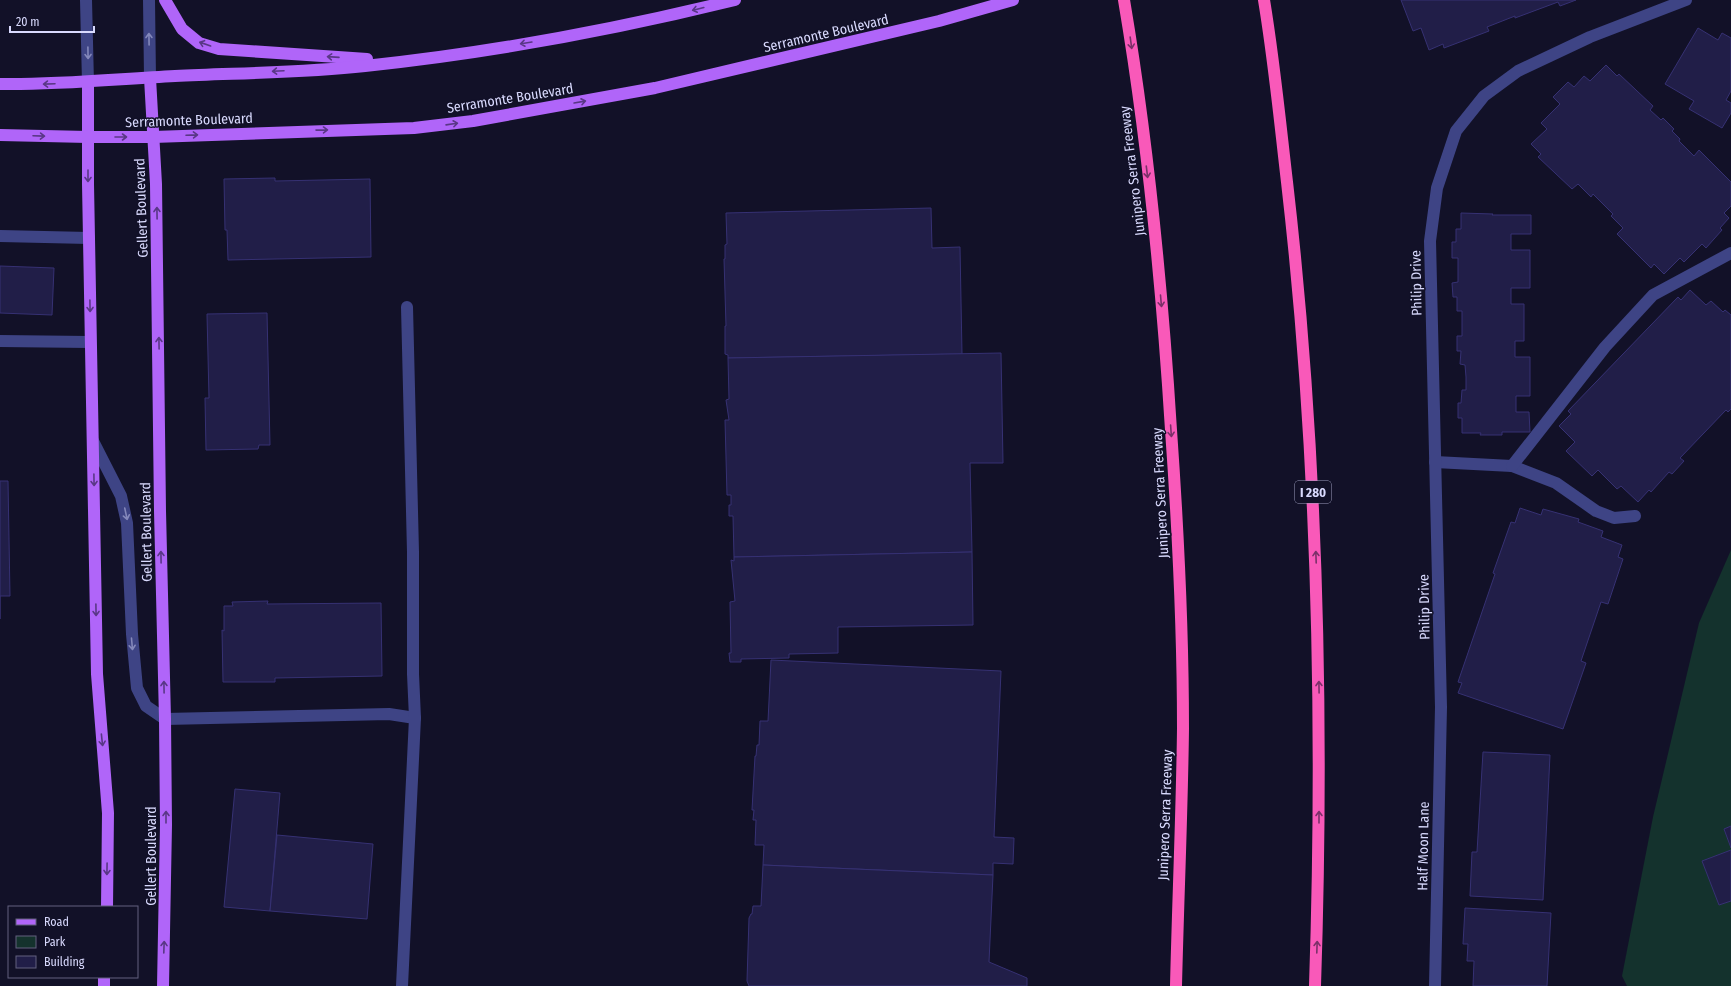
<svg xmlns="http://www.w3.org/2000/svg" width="1731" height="986" viewBox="0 0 1731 986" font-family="'Fira Sans Condensed',sans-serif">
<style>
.green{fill:#14322d}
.building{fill:#211e48;stroke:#363173}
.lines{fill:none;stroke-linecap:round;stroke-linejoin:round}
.minor{stroke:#3e4485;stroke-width:12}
.major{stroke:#b065f9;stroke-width:12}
.highway{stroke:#f959b9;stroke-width:12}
.oneway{stroke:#593786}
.oneway2{stroke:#8488bb}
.oneway3{stroke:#7a3169}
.labels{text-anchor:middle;stroke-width:3;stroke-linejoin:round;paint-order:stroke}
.shield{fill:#121128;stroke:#9d9ebe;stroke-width:1}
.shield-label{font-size:13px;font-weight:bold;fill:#d9dafe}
.street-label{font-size:14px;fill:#d9dafe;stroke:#121128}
</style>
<rect width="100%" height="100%" fill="#121128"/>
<path class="green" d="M1731,550V986H1627L1622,976L1653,817L1699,623Z"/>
<g class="building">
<path d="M1401,0H1576L1560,6L1558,2L1515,18V16L1487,27L1489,31L1444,48L1443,44L1429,50L1421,28L1413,31Z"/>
<path d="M1698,28L1718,40L1722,33L1731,38V91L1726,100L1731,103V113L1722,128L1689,109L1694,101L1665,84Z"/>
<path d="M1606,65L1617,76L1619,74L1653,106L1650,110L1661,120L1663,118L1674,129L1672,131L1680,139L1679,141L1694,156L1699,150L1731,182V206L1724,213L1729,218L1720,228L1722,230L1706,248L1702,244L1684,262L1680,258L1664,274L1654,264L1651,268L1617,234L1623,228L1611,216L1613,214L1593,194L1591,197L1578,184L1572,189L1538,157L1541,154L1531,144L1547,129L1541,123L1560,104L1553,97L1568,82L1574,87L1584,76L1590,81Z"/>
<path d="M275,178V181L370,179L371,257L228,260L227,230H225L224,179Z"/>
<path d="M931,208L932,248L960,247L962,354L728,358V355L725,354V326H726L724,259H725V245L727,244L726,213Z"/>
<path d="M1461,213L1493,214L1492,215H1531V234H1511V250H1530V288H1511V304H1524V341H1515V357H1530V396H1516V412H1529L1530,432H1502V435H1480L1481,433H1462V418H1458V403H1461L1462,390H1466V377L1465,365L1460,364L1461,351H1457V336H1462V311H1457V297H1453L1452,283L1458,282V258H1452V242H1456V229H1461Z"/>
<path d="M0,266L54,268L52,315L0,313Z"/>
<path d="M1690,290L1706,305L1711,301L1723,312L1725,310L1731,315V409L1728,412L1726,410L1680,458L1684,461L1672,474L1669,472L1651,492L1649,490L1638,502L1621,486L1617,489L1598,470L1592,476L1566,451L1575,442L1559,426L1571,414L1568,411L1678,297L1681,300Z"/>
<path d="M267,313L270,445H259L258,449L206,450L205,398H209L207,314Z"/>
<path d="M1001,353L1003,463H970L972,552L734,557L733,516H729V505H731V495H727L725,420H729L726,400L729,399L728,358Z"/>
<path d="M0,481H8L10,596H0V619Z"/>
<path d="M1520,508L1541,515L1543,509L1579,519L1578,522L1603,531L1601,537L1622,545L1618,557L1623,559L1608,604L1601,602L1581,661L1586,663L1563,729L1458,693L1462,683L1458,682L1495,574L1493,573L1511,522L1515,523Z"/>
<path d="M972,552L973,625L838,627V653L789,654V658L741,659V662H730L729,653H731L730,602L735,601L731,560L734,561V557Z"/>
<path d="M268,601L267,604L381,603L382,676L275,678V682H223L222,630L224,631V606H233L232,602Z"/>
<path d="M771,660L1001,671L994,837L1014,838L1013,864L993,863V875L763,865L764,845H755L756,820H753L754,810H752L755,756H756L757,745H759L760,721H768Z"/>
<path d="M1483,752L1550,755L1543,900L1470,896L1472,852H1477Z"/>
<path d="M235,789L280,793L270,911L224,907Z"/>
<path d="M1731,826V848L1724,829Z"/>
<path d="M277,835L373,844L367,919L270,911Z"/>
<path d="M1731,850V901L1719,905L1702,861Z"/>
<path d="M763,865L993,875L989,962L1027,978V986H749L747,981L749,918L751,914H752L753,906H761Z"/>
<path d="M1465,908L1551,913L1547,986H1473L1474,961H1467L1468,944H1463Z"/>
</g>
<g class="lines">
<g class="minor">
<path d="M86,0L88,83"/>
<path d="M149,0L150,78"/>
<path d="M0,236L89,238"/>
<path d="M0,341L90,342"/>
<path d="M93,441L121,496L127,523L132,634L137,688L146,706L165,719L389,714L415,718"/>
<path d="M1435,462L1512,466L1556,483L1596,511L1614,518L1635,516"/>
<path d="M1512,466L1605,347L1653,295L1731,253"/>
<path d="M402,986L415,718L413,674V552L407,307"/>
<path d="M1435,986L1441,707L1430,241L1437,188L1456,131L1484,96L1518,71L1590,37L1686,0"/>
</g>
<g class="major">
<path d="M165,0L182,29L199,43L219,49L367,59"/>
<path d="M150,78L156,184L160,511L165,719L166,825L163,986"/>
<path d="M88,83V184L97,674L108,813L107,907"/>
<path d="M0,84C59,85 116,79 175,76C238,73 302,73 365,66C490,53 613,30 735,0"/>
<path d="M0,135L88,137H153L414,128L473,121L655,88L939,21L1013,0"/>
<path d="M104,986V977"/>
</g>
<g class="highway">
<path d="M1124,0C1148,142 1162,286 1171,430C1178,529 1183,628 1183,728C1182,814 1178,900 1176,986"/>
<path d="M1264,0C1274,60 1280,122 1287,182C1318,450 1324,717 1315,986"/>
</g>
</g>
<defs><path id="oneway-shaft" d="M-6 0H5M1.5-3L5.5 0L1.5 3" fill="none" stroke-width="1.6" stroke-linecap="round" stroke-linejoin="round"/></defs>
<g class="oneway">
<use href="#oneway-shaft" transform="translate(698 9) rotate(166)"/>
<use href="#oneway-shaft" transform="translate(526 43) rotate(171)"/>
<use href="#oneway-shaft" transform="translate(205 44) rotate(-161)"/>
<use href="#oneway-shaft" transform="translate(333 57) rotate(-176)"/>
<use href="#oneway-shaft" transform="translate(278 71) rotate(177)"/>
<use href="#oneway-shaft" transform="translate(49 84) rotate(178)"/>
<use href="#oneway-shaft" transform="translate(580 102) rotate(-10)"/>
<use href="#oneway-shaft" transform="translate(452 124) rotate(-8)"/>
<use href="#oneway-shaft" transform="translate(322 130) rotate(-1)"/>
<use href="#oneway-shaft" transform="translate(192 135) rotate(-2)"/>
<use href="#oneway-shaft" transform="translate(39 136) rotate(2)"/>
<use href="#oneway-shaft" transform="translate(121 137)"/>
<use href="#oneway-shaft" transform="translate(88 176) rotate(90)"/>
<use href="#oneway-shaft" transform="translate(157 213) rotate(-91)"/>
<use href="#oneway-shaft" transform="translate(90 306) rotate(89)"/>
<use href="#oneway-shaft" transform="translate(159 343) rotate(-91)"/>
<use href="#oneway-shaft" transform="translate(94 480) rotate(89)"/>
<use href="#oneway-shaft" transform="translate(161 557) rotate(-91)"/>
<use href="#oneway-shaft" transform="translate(96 610) rotate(89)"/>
<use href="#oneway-shaft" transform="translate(164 687) rotate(-91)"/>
<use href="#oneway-shaft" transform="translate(102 740) rotate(84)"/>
<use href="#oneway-shaft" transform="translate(166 817) rotate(-90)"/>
<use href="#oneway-shaft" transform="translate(107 869) rotate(91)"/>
<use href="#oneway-shaft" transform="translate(164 947) rotate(-88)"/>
</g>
<g class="oneway2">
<use href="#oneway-shaft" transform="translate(149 39) rotate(-91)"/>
<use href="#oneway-shaft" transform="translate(88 53) rotate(89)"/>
<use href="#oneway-shaft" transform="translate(126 514) rotate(78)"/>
<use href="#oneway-shaft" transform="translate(132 644) rotate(85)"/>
</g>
<g class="oneway3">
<use href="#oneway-shaft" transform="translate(1131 43) rotate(82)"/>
<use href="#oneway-shaft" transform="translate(1147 172) rotate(83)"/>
<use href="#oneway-shaft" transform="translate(1161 301) rotate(85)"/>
<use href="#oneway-shaft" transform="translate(1171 431) rotate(86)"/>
<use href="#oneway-shaft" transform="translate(1316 557) rotate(-92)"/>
<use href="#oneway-shaft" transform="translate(1319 687) rotate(-91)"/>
<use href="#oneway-shaft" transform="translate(1319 817) rotate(-90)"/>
<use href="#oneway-shaft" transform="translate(1317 947) rotate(-88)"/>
</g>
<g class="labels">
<rect class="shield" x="1295" y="481" width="36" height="22" rx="3"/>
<g class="shield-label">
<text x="1313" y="497">I 280</text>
</g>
<g class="street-label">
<text transform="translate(826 33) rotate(-13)" y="5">Serramonte Boulevard</text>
<text transform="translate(510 98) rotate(-9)" y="5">Serramonte Boulevard</text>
<text transform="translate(189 120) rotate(-2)" y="5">Serramonte Boulevard</text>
<text transform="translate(1132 171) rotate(-97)" y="5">Junipero Serra Freeway</text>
<text transform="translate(141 208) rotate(-92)" y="5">Gellert Boulevard</text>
<text transform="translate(1416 283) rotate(-91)" y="5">Philip Drive</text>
<text transform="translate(1160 493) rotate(-93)" y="5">Junipero Serra Freeway</text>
<text transform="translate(146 532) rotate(-91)" y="5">Gellert Boulevard</text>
<text transform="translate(1424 607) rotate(-91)" y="5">Philip Drive</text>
<text transform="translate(1165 815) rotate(-88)" y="5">Junipero Serra Freeway</text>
<text transform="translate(1423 846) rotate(-89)" y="5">Half Moon Lane</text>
<text transform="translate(151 856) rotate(-90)" y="5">Gellert Boulevard</text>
</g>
</g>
<rect x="8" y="906" width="130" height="72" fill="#121128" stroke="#62617e"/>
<rect x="16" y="919" width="20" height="6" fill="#b065f9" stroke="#62617e"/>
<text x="44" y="926" font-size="12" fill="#d9dafe">Road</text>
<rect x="16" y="936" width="20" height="12" fill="#14322d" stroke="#62617e"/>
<text x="44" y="946" font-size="12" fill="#d9dafe">Park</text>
<rect x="16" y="956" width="20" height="12" fill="#211e48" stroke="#62617e"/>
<text x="44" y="966" font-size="12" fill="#d9dafe">Building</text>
<path d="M10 26v6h84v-6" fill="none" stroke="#d9dafe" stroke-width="2"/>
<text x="16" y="26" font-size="12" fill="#d9dafe" stroke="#121128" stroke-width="3" paint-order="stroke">20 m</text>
</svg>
